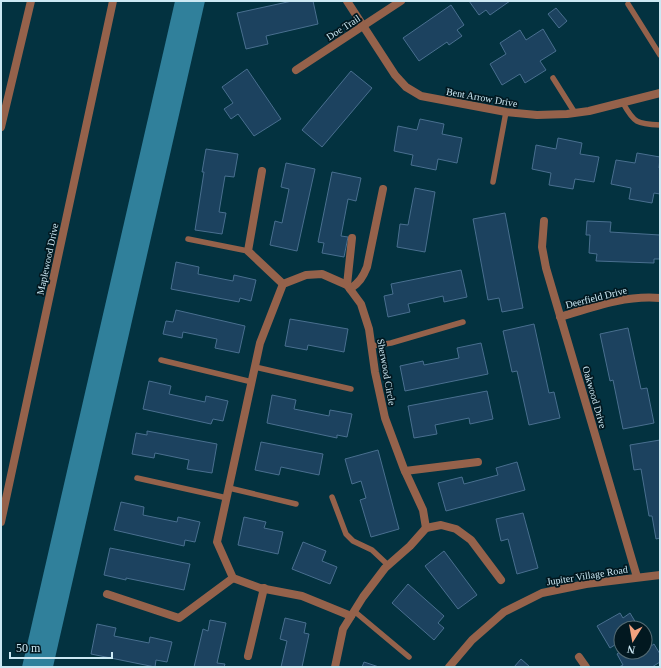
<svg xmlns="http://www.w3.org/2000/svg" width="661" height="668" viewBox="0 0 661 668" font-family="'Times New Roman',serif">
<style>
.water{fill:#30809b}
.building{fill:#1c425f;stroke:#496f8f}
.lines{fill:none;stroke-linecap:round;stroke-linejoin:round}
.service{stroke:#95624b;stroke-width:5.5}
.minor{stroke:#95624b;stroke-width:8}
.tertiary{stroke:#95624b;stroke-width:8}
.labels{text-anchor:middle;stroke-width:3.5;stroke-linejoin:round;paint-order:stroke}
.street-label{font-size:10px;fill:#cce8f3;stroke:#021820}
</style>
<rect width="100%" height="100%" fill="#033240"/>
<path class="water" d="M175,1H205L53,667H22Z"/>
<g class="building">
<path d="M292,1H313L318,24L266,36L268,44L246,49L237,13Z"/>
<path d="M469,1H510L490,15L486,10L479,15Z"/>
<path d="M451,5L464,25L457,30L462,36L449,45L447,42L419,61L403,38Z"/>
<path d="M556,8L567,21L559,28L548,14Z"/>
<path d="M543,29L556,51L540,61L546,70L525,83L520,74L502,85L490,64L506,54L500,43L520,30L526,40Z"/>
<path d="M247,69L281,119L254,136L238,114L231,119L224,109L233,103L222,87Z"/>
<path d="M351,71L372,88L322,147L302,130Z"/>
<path d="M420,119L444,124L442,134L462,138L457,163L438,159L436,170L411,165L413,155L394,151L398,126L417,130Z"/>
<path d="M558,138L582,143L580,154L599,157L594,182L575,179L573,189L549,185L551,173L532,169L536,145L556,149Z"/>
<path d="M206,149L238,154L234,177L225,176L219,212L226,213L222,234L195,230L204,172H202Z"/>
<path d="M637,153L660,157L659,168H660V194L654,193L652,203L629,199L631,188L611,184L616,160L635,163Z"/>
<path d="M286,163L315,169L297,251L270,245L275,221L282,223L289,189L281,187Z"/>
<path d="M332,172L361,178L356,201L348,199L341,236L348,237L344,257L322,253L324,243L318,242Z"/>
<path d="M415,188L435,192L425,252L397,247L400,224L408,225Z"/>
<path d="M505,213L523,308L502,312L499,298L488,300L473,219Z"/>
<path d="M587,221L611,222L610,232L660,235V259H654V263L596,261L597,254L589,253L590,235H586Z"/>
<path d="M176,262L199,267L198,274L233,281L234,275L256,280L251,301L240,298L239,302L171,289Z"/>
<path d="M461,270L467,297L444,302L443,296L408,304L410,312L388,317L384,296L393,294L391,284Z"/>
<path d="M176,310L245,326L239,353L215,348L217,339L183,332L182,338L163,334L166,321L173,322Z"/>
<path d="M290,319L348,329L344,352L308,345L307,350L285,346Z"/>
<path d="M534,324L549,393L554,392L560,418L529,425L517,371L512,372L503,331Z"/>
<path d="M628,328L641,389L647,388L654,423L623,429L613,380L610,381L600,334Z"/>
<path d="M481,343L488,374L405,391L400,366L423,361L424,365L459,358L457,348Z"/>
<path d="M149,381L171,386L169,394L205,402L206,396L228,401L223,421L213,419L211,424L143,409Z"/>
<path d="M487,391L493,419L470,424L469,418L435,425L437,434L414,438L408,406Z"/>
<path d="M272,395L296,400L294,409L329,416L330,410L352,414L347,437L337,435V438L267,423Z"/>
<path d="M147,431L217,444L212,473L187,469L189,460L155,453L154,458L132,454L136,433L147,435Z"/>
<path d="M660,440V538L656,539L652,516H649L641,469L634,470L630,445Z"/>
<path d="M261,442L323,454L319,475L281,467L279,475L255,470Z"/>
<path d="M378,450L399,529L371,537L360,500L366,498L361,481L352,484L345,459Z"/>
<path d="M517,462L525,490L446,511L438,483L462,477L464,484L498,475L496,468Z"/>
<path d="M121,502L144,507L143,515L177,522L178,517L200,522L195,542L185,540L184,546L114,530Z"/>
<path d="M523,513L538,568L517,574L508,539L501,541L496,519Z"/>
<path d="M244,517L266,522L264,528L283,532L278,554L238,545Z"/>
<path d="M303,542L326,551L322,561L337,567L330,584L292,569Z"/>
<path d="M110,548L190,564L184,590L126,578V580L104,575Z"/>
<path d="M444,551L477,595L458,609L425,566Z"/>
<path d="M408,584L444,616L438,623L444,628L434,640L392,603Z"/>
<path d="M620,613L623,618L630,613L639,628H621V641L610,648L597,626Z"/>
<path d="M285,618L306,623L304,633L309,634L302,667H281L287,641L280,639Z"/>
<path d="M210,620L226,623L217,663L225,664L224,667H194L203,629L208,631Z"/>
<path d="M97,624L116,628L114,636L149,643L150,637L172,642L167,662L156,660L155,667L91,654Z"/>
<path d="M654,644L660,654V662L652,667H619L623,665L617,654L621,651L645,652V650Z"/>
<path d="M521,659L530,667H514Z"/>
<path d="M364,662L379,667H362Z"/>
</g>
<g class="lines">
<g class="service">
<path d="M628,4L660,55"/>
<path d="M553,78L575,113"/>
<path d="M623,103C634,123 637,124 660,125"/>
<path d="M493,182L506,112"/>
<path d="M188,239L248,251"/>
<path d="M372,346L391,343L463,322"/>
<path d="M161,360L252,382"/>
<path d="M255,367L351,389"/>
<path d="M137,478L227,498"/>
<path d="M229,488L296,504"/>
<path d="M332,497L346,534L353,541L372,550L388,565"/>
<path d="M354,611L409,657"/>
</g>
<g class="minor">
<path d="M347,1L395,75L406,87L421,96L506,112L537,115L567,114L589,111L660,93"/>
<path d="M296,70L401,1"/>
<path d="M1,127L31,1"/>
<path d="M262,171L248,251L283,284"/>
<path d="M544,221L542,247L546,268L637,577"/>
<path d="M347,285L352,238"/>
<path d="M350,289C359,283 363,277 367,267L383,189"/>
<path d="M560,317C593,307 625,295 660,298"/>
<path d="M405,471L478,462"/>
<path d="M107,594L179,618L233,578"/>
<path d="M351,616L302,596L260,588L233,578L217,542L260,343L283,284L306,275L322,274L347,285L361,304L369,329L375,372L385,418L404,469L423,510L426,528"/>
<path d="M248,656L264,588"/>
<path d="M579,657L586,667"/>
<path d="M335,667L343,629L363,597L385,568L410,546L426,528L441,525L456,529L471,540L501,580"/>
<path d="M449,667L472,640L504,612L542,593L586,584L660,575"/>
</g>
<path class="tertiary" d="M1,522L113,1"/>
</g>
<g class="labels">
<g class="street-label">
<text transform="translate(343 27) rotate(-33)" y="4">Doe Trail</text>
<text transform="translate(482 97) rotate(10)" y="4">Bent Arrow Drive</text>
<text transform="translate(47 259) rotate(-78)" y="4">Maplewood Drive</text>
<text transform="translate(596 297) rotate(-14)" y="4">Deerfield Drive</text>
<text transform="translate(387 372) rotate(80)" y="4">Sherwood Circle</text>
<text transform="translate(595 397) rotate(74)" y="4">Oakwood Drive</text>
<text transform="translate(587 575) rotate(-9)" y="4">Jupiter Village Road</text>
</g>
</g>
<rect width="661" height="668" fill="none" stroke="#cce8f3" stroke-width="4"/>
<g transform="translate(633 640) rotate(191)"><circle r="19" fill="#021820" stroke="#536b74"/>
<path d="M0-3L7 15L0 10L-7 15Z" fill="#f2a17e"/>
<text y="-6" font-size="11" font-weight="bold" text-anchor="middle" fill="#cce8f3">N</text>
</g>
<path d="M10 652v6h102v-6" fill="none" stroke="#cce8f3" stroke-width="2"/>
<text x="16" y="652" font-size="12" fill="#cce8f3" stroke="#021820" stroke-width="3" paint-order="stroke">50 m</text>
</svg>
